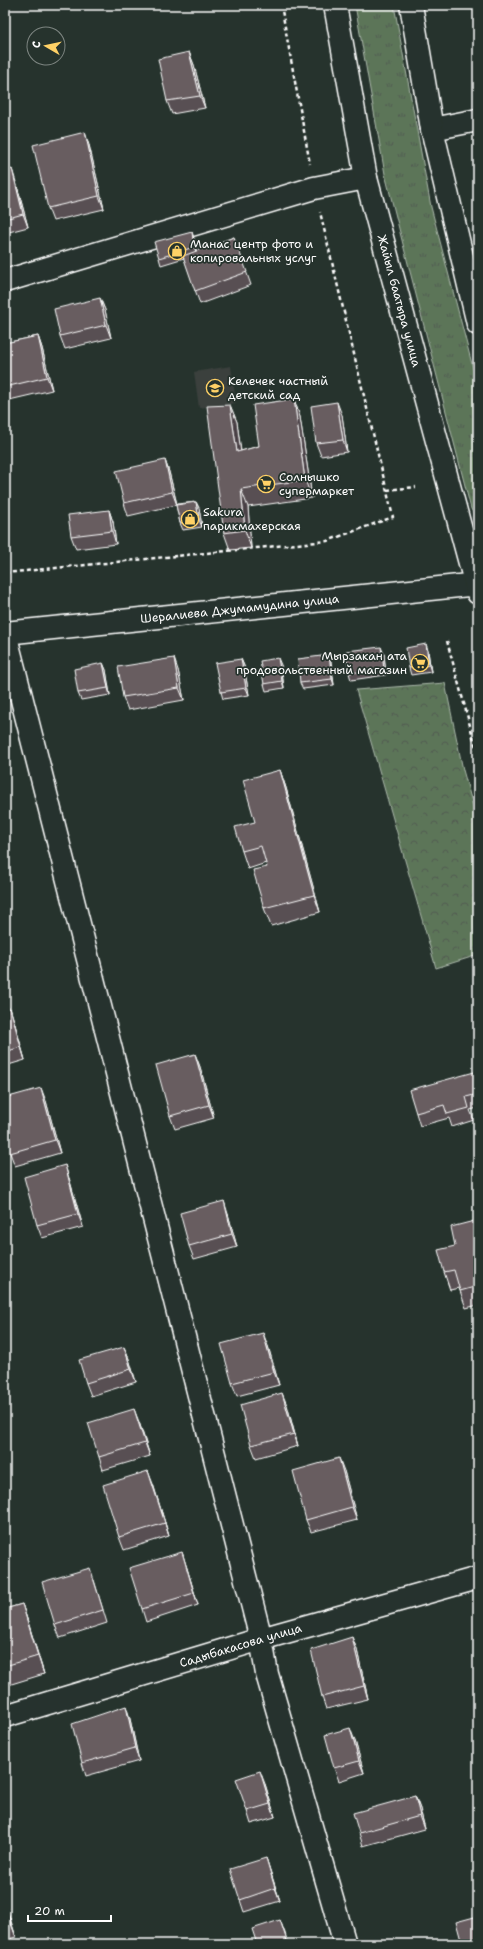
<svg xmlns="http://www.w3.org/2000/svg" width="483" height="1949" viewBox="0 0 483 1949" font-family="'Shantell Sans',sans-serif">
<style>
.built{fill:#3a403d}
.grass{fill:url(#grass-tufts);stroke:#adbaac}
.park{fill:url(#park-crowns);stroke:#adbaac}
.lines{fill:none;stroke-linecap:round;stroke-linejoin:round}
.minor-casing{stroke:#fff;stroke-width:25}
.major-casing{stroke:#fff;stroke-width:25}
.path{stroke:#fff;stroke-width:2.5;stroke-dasharray:4 3;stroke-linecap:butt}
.minor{stroke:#26332d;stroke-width:22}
.major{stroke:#26332d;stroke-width:22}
.wall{fill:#595053;stroke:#fff}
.shaded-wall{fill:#484144;stroke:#fff}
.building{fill:#675d61;stroke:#fff}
.labels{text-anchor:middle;stroke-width:3.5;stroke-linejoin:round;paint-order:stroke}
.poi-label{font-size:12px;fill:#fff;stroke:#26332d;text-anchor:start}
.street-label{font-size:12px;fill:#fff;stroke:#26332d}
</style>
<defs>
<pattern id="grass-tufts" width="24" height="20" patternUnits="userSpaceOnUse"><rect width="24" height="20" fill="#5b7459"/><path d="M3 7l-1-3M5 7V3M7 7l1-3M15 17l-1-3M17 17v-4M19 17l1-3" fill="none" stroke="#525c51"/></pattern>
<pattern id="park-crowns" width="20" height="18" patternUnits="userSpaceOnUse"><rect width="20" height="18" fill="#5b7459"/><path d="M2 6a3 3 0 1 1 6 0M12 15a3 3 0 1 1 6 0" fill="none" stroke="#525c51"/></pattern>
</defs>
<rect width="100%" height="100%" fill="#26332d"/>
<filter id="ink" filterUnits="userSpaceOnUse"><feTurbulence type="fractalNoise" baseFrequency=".025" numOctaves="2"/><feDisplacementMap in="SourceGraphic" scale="8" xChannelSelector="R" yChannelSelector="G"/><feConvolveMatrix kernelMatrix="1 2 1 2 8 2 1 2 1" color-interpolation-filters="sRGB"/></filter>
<g filter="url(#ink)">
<path class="built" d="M231,366L236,403L199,408L194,372Z"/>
<path class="grass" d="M355,5H394L431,207L478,387V521L471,509L385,174Z"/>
<path class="park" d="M445,683L463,770L478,824V955L436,968L356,690Z"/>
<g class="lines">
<defs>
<g id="minor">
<path d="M432,129L478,120"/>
<path d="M5,281L314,188L366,178"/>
<path d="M5,633L261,1639L267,1674L345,1944"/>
<path id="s1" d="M5,633L478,584"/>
<path id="s2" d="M5,1716L261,1639L478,1578"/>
</g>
<g id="major">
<path id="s3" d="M335,5L366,178L478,593"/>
<path d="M411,5L432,129L478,324"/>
</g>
</defs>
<use href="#minor" class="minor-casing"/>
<use href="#major" class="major-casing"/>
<g class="path">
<path d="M281,5L310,164"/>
<path d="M387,490L416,487"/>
<path d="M5,573L327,541L393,517L320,212"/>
<path d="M447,641L478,755"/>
</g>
<use href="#minor" class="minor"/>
<use href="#major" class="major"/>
</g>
<g class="wall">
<path d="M189,52L194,65L205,108L172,114L167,101Z"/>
<path d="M89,145L104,209L53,221L48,208Z"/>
<path d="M5,171L16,182L28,227L5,233Z"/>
<path d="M192,232L194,239L196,251L234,237L251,285L200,304L184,258L161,265L159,258Z"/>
<path d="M100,298L105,310L111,338L65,349L60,336Z"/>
<path d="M38,336L42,348L52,390L5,401V343Z"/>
<path d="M294,399L300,417L312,498L248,507L251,548L230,550L224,533L230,405L237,422L241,451L259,446Z"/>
<path d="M342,415L347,452L321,456L316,443Z"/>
<path d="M165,460L169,472L177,504L196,502L199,508L202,527L183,530L180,523L176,505L128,516L124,503Z"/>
<path d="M109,510L113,522L116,544L76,549L71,536Z"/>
<path d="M426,644L428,651L431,672L411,675L409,668Z"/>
<path d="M384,654L386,675L351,680L349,673Z"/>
<path d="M329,655L331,662L334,685L303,689L300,683Z"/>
<path d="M241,659L244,666L249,695L223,699L221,692Z"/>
<path d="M103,663L106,670L110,695L81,700L78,693Z"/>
<path d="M281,665L284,688L266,691L264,684Z"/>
<path d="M178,670L184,700L128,710L123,697Z"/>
<path d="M280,770L286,788L320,912L271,926L264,908L267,867L266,863L248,869L242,851Z"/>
<path d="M5,966L7,974H5Z"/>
<path d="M5,1009L14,1021L25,1060L5,1066Z"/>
<path d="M195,1054L200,1067L214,1118L175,1129L170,1116Z"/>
<path d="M478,1071V1108L470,1110L474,1120L452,1127L449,1118L420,1126L416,1113Z"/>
<path d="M46,1101L60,1153L15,1166L10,1153Z"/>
<path d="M69,1178L83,1227L42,1238L37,1225Z"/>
<path d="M228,1214L237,1247L194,1259L189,1246Z"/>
<path d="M478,1220V1305L466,1308L459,1288L450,1290L444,1272L455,1246Z"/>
<path d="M268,1346L279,1385L237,1396L232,1383Z"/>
<path d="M124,1347L129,1359L136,1382L91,1396L86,1383Z"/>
<path d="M287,1405L298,1446L256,1458L251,1445Z"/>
<path d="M139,1422L150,1456L103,1470L99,1457Z"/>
<path d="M344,1471L357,1520L311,1532L306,1520Z"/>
<path d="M153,1484L169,1536L124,1550L119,1537Z"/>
<path d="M186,1565L198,1605L146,1622L142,1609Z"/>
<path d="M94,1580L107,1623L60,1638L55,1625Z"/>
<path d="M22,1604L28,1622L44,1674L5,1686V1609Z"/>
<path d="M352,1637L357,1650L368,1699L326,1709L322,1697Z"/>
<path d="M126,1706L130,1719L139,1761L86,1776L82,1763Z"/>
<path d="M355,1741L364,1773L339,1781L334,1768Z"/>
<path d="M265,1784L275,1817L251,1824L247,1811Z"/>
<path d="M415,1796L420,1809L425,1829L363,1846L359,1833Z"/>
<path d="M266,1858L280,1901L244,1912L240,1900Z"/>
<path d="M5,1903L16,1937L5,1940Z"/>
</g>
<g class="shaded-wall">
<path d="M189,52L194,65L205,108L200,96Z"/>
<path d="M85,132L89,145L104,209L99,196Z"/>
<path d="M12,169L16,182L28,227L23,214Z"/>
<path d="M192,232L194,239L197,254L194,247Z"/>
<path d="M100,298L105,310L111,338L106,325Z"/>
<path d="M38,336L42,348L52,390L47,377Z"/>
<path d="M294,399L300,417L312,498L305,480Z"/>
<path d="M337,402L342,415L347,452L343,440Z"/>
<path d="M230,405L237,422L243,469L237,452Z"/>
<path d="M165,460L169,472L177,505L172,492Z"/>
<path d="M241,489L248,507L251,548L245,530Z"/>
<path d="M196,502L199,508L202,527L199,520Z"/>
<path d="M109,510L113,522L116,544L112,531Z"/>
<path d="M426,644L428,651L431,672L429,665Z"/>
<path d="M381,647L384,654L386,675L384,669Z"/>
<path d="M329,655L331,662L334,685L332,679Z"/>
<path d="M174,658L178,670L184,700L179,688Z"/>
<path d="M278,658L281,665L284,688L282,681Z"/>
<path d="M241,659L244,666L249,695L246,688Z"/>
<path d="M103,663L106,670L110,695L108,688Z"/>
<path d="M280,770L286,788L320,912L314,895Z"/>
<path d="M10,1008L14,1021L25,1060L21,1047Z"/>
<path d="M195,1054L200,1067L214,1118L209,1105Z"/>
<path d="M41,1088L46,1101L60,1153L55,1140Z"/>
<path d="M65,1165L69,1178L83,1227L78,1214Z"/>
<path d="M224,1201L228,1214L237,1247L232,1234Z"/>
<path d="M263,1333L268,1346L279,1385L274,1372Z"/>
<path d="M124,1347L129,1359L136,1382L131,1369Z"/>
<path d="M282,1393L287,1405L298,1446L294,1434Z"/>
<path d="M134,1409L139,1422L150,1456L145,1443Z"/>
<path d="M339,1458L344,1471L357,1520L352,1507Z"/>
<path d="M148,1471L153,1484L169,1536L165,1523Z"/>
<path d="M182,1552L186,1565L198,1605L194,1593Z"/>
<path d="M22,1604L28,1622L44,1674L38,1656Z"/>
<path d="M352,1637L357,1650L368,1699L364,1686Z"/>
<path d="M126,1706L130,1719L139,1761L135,1748Z"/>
<path d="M350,1728L355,1741L364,1773L359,1761Z"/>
<path d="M260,1771L265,1784L275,1817L270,1804Z"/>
<path d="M415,1796L420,1809L425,1829L420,1816Z"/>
<path d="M266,1858L270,1871L280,1901L275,1888Z"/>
<path d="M5,1903L16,1937L11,1924L5,1905Z"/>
<path d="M280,1920L285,1933L288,1944Z"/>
</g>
<g class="building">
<path d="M189,52L200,96L167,101L158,59Z"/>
<path d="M85,132L99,196L48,208L33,145Z"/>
<path d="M12,169L23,214L5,219V171Z"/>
<path d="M192,232L194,247L159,258L154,242Z"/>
<path d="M234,237L247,272L195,291L183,256Z"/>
<path d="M100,298L106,325L60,336L54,309Z"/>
<path d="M38,336L47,377L5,387V343Z"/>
<path d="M294,399L305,480L241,489L245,530L224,533L207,406L230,405L237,452L259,446L253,405Z"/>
<path d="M337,402L343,440L316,443L311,406Z"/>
<path d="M165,460L172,492L124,503L116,471Z"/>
<path d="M196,502L199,520L180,523L176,505Z"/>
<path d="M109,510L112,531L71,536L68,515Z"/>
<path d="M426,644L429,665L409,668L406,648Z"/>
<path d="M381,647L384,669L349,673L346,651Z"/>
<path d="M329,655L332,679L300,683L298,659Z"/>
<path d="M174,658L179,688L123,697L118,667Z"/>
<path d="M278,658L282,681L264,684L260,661Z"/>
<path d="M241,659L246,688L221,692L215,663Z"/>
<path d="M103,663L108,688L78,693L74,669Z"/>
<path d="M280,770L314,895L264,908L253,870L267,867L261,846L242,851L235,827L255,822L243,780Z"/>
<path d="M10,1008L21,1047L5,1052V1009Z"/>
<path d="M195,1054L209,1105L170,1116L156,1065Z"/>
<path d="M478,1071V1094L466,1097L469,1108L447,1114L444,1105L416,1113L409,1090Z"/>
<path d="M41,1088L55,1140L10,1153L5,1135V1098Z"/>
<path d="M65,1165L78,1214L37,1225L24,1177Z"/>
<path d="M224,1201L232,1234L189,1246L180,1213Z"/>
<path d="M478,1220V1286L460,1291L454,1270L444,1272L438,1250L455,1246L451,1227Z"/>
<path d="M263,1333L274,1372L232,1383L221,1344Z"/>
<path d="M124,1347L131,1369L86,1383L79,1360Z"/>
<path d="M282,1393L294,1434L251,1445L240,1405Z"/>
<path d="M134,1409L145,1443L99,1457L88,1423Z"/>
<path d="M339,1458L352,1507L306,1520L293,1471Z"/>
<path d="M148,1471L165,1523L119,1537L103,1485Z"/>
<path d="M182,1552L194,1593L142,1609L129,1568Z"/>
<path d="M90,1568L103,1610L55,1625L42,1582Z"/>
<path d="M22,1604L38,1656L5,1666V1609Z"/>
<path d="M352,1637L364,1686L322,1697L311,1650Z"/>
<path d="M126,1706L135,1748L82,1763L72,1724Z"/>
<path d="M350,1728L359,1761L334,1768L325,1735Z"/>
<path d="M260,1771L270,1804L247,1811L236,1779Z"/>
<path d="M415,1796L420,1816L359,1833L353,1813Z"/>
<path d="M266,1858L275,1888L240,1900L230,1869Z"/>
<path d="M5,1905L11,1924L5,1926Z"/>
<path d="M478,1916V1944H462L456,1922Z"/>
<path d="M280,1920L288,1944H257L252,1929Z"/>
</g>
</g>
<defs>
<symbol id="shop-ring" viewBox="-11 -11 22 22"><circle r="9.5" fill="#26332d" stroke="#ffd166" stroke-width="1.5"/><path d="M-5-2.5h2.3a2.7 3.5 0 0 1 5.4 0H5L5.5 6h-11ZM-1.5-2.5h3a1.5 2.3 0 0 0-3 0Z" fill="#ffd166"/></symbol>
<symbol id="school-ring" viewBox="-11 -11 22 22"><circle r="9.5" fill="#26332d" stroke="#ffd166" stroke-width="1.5"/><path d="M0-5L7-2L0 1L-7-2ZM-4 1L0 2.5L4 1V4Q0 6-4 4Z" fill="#ffd166"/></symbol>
<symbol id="supermarket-ring" viewBox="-11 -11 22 22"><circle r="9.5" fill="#26332d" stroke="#ffd166" stroke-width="1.5"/><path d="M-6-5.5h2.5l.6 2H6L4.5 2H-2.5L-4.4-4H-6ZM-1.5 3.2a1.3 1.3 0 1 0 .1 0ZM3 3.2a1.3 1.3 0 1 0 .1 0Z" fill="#ffd166"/></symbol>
</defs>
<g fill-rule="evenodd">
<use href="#shop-ring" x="167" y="241" width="20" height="20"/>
<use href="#school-ring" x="205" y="378" width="20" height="20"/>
<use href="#supermarket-ring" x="256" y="474" width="20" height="20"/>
<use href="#shop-ring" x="180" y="509" width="20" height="20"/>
<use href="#supermarket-ring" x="410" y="653" width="20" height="20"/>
</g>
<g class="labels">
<g class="poi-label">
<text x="190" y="248">Манас центр фото и<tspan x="190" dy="14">копировальных услуг</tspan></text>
<text x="228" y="385">Келечек частный<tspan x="228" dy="14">детский сад</tspan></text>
<text x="279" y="481">Солнышко<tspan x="279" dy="14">супермаркет</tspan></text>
<text x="203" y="516">Sakura<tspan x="203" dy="14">парикмахерская</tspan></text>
<text x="407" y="660" text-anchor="end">Мырзакан ата<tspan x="407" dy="14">продовольственный магазин</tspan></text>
</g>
<g class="street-label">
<text dy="4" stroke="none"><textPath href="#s3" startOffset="303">Жайыл баатыра улица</textPath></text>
<text dy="4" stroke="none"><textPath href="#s1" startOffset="236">Шералиева Джумамудина улица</textPath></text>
<text dy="4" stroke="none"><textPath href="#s2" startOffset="246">Садыбакасова улица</textPath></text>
</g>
</g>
<rect width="483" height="1949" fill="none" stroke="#26332d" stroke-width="20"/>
<rect x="10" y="10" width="463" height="1929" fill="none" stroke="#fff" stroke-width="1.5" filter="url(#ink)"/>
<g transform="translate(46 46) rotate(279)"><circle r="19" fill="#26332d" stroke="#7d8581"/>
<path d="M0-3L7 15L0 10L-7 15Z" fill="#ffd166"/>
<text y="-6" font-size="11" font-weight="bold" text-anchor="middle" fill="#ffffff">С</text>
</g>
<path d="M28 1915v6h83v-6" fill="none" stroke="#ffffff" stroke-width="2"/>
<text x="34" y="1915" font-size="12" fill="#ffffff" stroke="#26332d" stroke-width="3" paint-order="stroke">20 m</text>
</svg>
